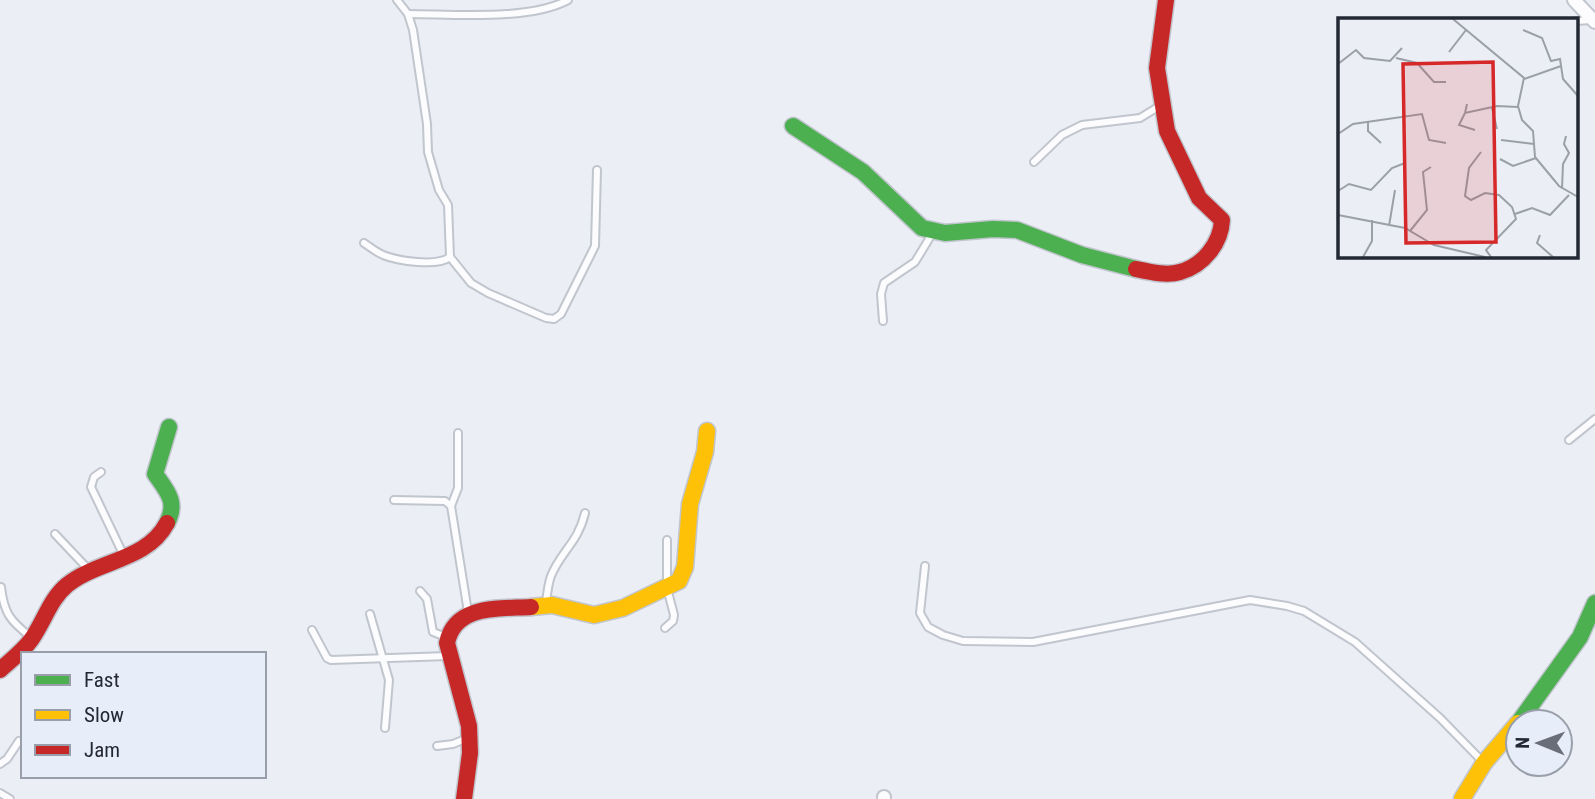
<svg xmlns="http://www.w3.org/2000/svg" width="1595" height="799" viewBox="0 0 1595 799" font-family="'Roboto Condensed',sans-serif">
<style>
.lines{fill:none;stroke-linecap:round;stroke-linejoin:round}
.lane-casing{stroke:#c1c5cd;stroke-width:10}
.street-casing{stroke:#c1c5cd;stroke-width:16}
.fast-casing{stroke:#c1c5cd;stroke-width:19}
.slow-casing{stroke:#c1c5cd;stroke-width:19}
.jam-casing{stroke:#c1c5cd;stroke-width:19}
.lane{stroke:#fcfcfe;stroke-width:6}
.street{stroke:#fcfcfe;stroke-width:12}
.fast{stroke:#4caf50;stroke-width:16}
.slow{stroke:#ffc107;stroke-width:16}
.jam{stroke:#c62828;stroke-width:16}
.inset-road{fill:none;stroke:#9b9fa8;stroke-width:2}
.view{fill:#d62828;fill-opacity:0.15;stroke:#d62828;stroke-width:3.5}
.inset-edge{fill:none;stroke:#232934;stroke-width:3.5}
</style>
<rect width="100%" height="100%" fill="#ebeef5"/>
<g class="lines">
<defs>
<g id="lane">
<path d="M408,14C453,14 529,21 568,0"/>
<path d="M1576,21L1591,20"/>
<path d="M1034,162L1062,135L1082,125L1140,118L1158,107"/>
<path d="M364,243C370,247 376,252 383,255C398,261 437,267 450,257L448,205L439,190L428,152L427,124L413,30L408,14L397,0"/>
<path d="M450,257L471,283L488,293L546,318L554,319L561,314L595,246L597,170"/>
<path d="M883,321L881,294L884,283L915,262L932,234"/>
<path d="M1569,440L1595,419"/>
<path d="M101,472L94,477L91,487L124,556"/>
<path d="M394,500L445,501L451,506L468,612"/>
<path d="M451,506L458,488V433"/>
<path d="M55,534L89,570"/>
<path d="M925,566L920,613L928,627L943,635L963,641L1033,642L1250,600L1287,606L1304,611L1355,642L1440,718L1484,763"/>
<path d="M1,587C4,613 10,621 31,637"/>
<path d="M420,591L427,599L433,632L446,637"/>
<path d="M546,603C547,594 548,584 551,576C561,551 578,543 585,513"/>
<path d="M370,614L389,680L385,728"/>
<path d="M665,628L673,621L674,615L667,588V540"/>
<path d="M312,630L327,658L331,660L448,656"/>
<path d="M437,746L453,744L465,739"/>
<path d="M0,764L7,759L19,741"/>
<path d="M0,793L10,799"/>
</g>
<g id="street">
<path d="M1574,0L1595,22"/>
<path d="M884,799V797"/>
</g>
<g id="fast">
<path d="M793,126L863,172L922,228L945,233L993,229L1017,230L1082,255L1136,269"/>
<path d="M167,523C178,502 167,491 155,474L169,427"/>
<path d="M1519,722L1580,637L1595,603"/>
</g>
<g id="slow">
<path d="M531,607L552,605L594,615L623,608L679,581L685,567L690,504L705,452L707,431"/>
<path d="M1462,799L1484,763L1518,723"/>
</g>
<g id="jam">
<path d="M1136,269C1150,272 1167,276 1180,272C1203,266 1221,243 1222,220L1199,198L1167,131L1157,68L1166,0"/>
<path d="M0,670C11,660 23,651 31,640C44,622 50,599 67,585C98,560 147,561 167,523"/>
<path d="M464,799L470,753L469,726L447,643C455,604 500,609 531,607"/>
</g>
</defs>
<use href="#lane" class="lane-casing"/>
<use href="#street" class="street-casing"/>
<use href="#fast" class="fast-casing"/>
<use href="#slow" class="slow-casing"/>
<use href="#jam" class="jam-casing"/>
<use href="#lane" class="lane"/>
<use href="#street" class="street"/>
<use href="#fast" class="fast"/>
<use href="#slow" class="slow"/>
<use href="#jam" class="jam"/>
</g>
<g transform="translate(1338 18)">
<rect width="240" height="240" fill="#ebeef5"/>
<path class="inset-road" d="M115,1L186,60L180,88L184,102L195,113L197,139L221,168L240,179M185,12L204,20L213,43L222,41L225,61L240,78M111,34L128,12M58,40L79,45L96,64H108M0,46L18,32L26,40L52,43L64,30M186,61L223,48M129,86L127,95L159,88L180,89M154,90L159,111M127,95L121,107L137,112M30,103V113L43,125M0,116L15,106L84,96L91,122L108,125M163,122L196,126M143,134L131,150L127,178L133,182L147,175L161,177L174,189L178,201L148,232L153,239M162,141L175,148L198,140M224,171L225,146L231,135L226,126L228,118M0,173L11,166L33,172L54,150L67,145M177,196L194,190L212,197L231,177M0,197L67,210L96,227L147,239M51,208L57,172M72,213L89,192L85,154L93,149M202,217L199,225L215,239M25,239L34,223V202"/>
<path class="view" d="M155,44L158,224L68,225L65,46Z"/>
<rect width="240" height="240" class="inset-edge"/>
</g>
<rect x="21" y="652" width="245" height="126" fill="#e7edf9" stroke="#999faa" stroke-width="2"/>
<rect x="35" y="675" width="35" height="10" fill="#4caf50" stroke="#999faa" stroke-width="2"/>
<text x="84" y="687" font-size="21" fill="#232934">Fast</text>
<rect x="35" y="710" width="35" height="10" fill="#ffc107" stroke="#999faa" stroke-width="2"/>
<text x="84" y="722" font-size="21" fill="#232934">Slow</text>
<rect x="35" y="745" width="35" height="10" fill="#c62828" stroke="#999faa" stroke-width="2"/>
<text x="84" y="757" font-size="21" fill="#232934">Jam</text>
<g transform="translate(1539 743) rotate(271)"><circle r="33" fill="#e7edf9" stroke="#999faa" stroke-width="2"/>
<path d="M0-5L12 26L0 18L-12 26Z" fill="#696e78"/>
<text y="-10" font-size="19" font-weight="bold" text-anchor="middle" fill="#232934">N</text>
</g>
</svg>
